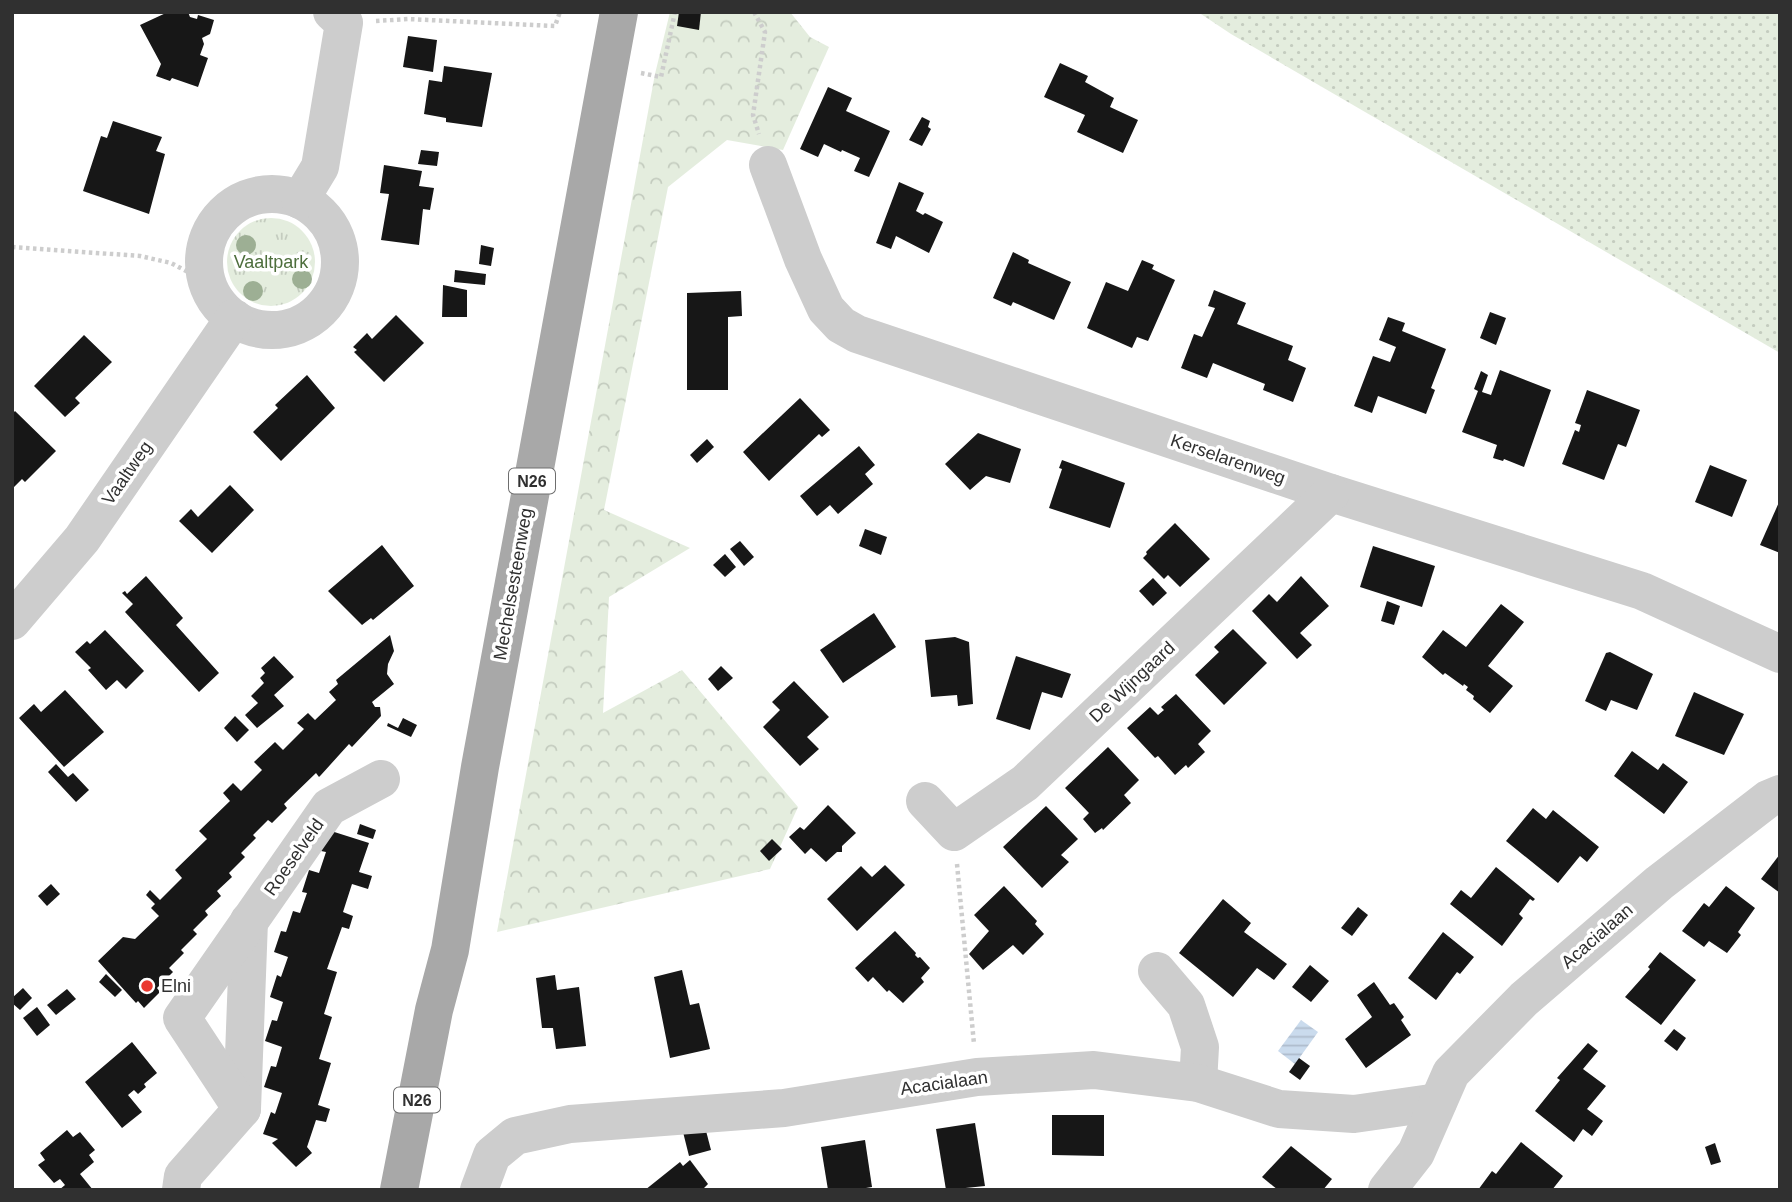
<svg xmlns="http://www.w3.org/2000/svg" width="1792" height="1202" viewBox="0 0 1792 1202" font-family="Arial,sans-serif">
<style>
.grass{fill:url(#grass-dots)}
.forest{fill:url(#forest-crowns)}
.park{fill:url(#park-tufts)}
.water{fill:url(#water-rules)}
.building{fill:#171717}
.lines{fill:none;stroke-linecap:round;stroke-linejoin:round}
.path{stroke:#cdcdcd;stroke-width:4.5;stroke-dasharray:3.5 3.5;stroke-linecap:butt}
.minor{stroke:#cdcdcd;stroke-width:38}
.major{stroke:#a8a8a8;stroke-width:38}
.tree{fill:#9daf94}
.poi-dot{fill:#ea382f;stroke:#fff;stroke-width:2.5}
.labels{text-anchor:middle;stroke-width:7;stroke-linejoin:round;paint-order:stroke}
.shield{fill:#fff;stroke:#6e6e6e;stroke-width:2}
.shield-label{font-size:16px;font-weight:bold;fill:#303030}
.park-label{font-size:18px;fill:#4d6e3c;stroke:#fff}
.street-label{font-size:18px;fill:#303030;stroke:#fff}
.poi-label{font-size:18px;fill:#303030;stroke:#fff;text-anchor:start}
</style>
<defs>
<pattern id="grass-dots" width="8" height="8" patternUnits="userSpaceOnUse" patternTransform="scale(1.75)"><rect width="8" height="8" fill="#e4edde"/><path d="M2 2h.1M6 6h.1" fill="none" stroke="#c4ccbf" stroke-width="1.8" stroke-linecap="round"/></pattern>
<pattern id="forest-crowns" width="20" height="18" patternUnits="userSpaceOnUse" patternTransform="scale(1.75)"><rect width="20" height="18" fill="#e4edde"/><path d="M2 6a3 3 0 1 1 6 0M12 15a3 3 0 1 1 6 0" fill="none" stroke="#c4ccbf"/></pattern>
<pattern id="park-tufts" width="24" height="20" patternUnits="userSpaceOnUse" patternTransform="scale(1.75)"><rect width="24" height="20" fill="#e4edde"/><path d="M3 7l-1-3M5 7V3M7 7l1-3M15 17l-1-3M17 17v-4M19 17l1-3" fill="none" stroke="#c4ccbf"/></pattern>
<pattern id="water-rules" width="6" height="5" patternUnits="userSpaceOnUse" patternTransform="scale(1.75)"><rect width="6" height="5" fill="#cadbed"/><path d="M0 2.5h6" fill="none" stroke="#aebccc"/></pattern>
</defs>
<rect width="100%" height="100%" fill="#fff"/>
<path class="grass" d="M1198,12H1780V353L1231,34Z"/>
<path class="forest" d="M670,12H790L810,37L829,47L783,150L727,140L668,187L604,510L690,548L609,597L603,713L682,670L798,807L770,869L497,932L655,74Z"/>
<circle class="park" cx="271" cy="262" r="44"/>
<path class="water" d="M1301,1020L1318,1032L1295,1064L1278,1051Z"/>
<g class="building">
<path d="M168,12H188L190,17L197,19L198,15L214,20L210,34L202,38L204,44L200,55L208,58L198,87L172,78L170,81L156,76L161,64L140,25Z"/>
<path d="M679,12H701L699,30L677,26Z"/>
<path d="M408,36L437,40L433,72L403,67Z"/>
<path d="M1060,63L1088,76L1085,82L1114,98L1110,107L1138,120L1123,153L1077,132L1085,115L1044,97Z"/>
<path d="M444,66L492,73L482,127L446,122V118L424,114L429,80L442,82Z"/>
<path d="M828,87L852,98L846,111L890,131L869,177L854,171L860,158L842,150L841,152L824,144L818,157L800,149Z"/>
<path d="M922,117L930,121L928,127L931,129L922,146L909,140Z"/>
<path d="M113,121L162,137L156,151L165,154L149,214L83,191L101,136L107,138Z"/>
<path d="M421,150L439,152L437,166L418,164Z"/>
<path d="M384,165L422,171L419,186L434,188L430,210L423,209L419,245L381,240L389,194L380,193Z"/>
<path d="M899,182L924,193L916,211L923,215L925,213L943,222L929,253L896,236L891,249L876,243Z"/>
<path d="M481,245L494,248L491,266L479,264Z"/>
<path d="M1013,252L1029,260L1028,263L1071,282L1054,320L1013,302L1011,306L993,298Z"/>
<path d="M1142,260L1154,265L1152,269L1175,280L1148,341L1137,337L1132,348L1087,328L1106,282L1128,291Z"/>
<path d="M455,270L486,274L485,285L454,282Z"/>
<path d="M443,285L467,290V317H442Z"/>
<path d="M1214,290L1246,303L1237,324L1293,346L1288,360L1306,368L1293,402L1263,390L1265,384L1213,363L1207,378L1181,368L1194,334L1202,337L1215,308L1208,306Z"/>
<path d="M741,291L742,316L728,317V390H687V293Z"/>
<path d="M1490,312L1506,318L1496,345L1480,338Z"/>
<path d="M396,315L424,343L384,382L354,352L357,350L353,347L367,333L372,339Z"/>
<path d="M1388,317L1405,323L1402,331L1446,349L1431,388L1435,390L1426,414L1378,396L1372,413L1354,406L1373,356L1390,362L1396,347L1379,340Z"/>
<path d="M84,335L112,362L75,398L80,403L65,417L34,386Z"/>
<path d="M1500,370L1551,390L1524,467L1504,459L1503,461L1493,458L1497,445L1462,432L1478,391L1474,389L1481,371L1488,375L1482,392L1491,395Z"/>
<path d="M307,375L335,408L281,461L253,432L278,408L275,405Z"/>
<path d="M1587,390L1640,410L1626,447L1618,444L1604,480L1562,464L1575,430L1579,432L1581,425L1575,423Z"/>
<path d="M800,398L830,430L822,437L819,434L769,481L743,452Z"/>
<path d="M15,411L56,451L25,482L22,479L12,489V414Z"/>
<path d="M978,433L1021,449L1010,483L986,476L970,490L945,464Z"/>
<path d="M707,439L714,447L697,463L690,455Z"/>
<path d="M859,446L875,465L865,474L873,484L838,514L830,505L817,516L800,496Z"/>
<path d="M1062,460L1125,483L1110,528L1049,508L1062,469L1059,468Z"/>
<path d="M1710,465L1747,480L1732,517L1695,502Z"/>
<path d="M230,485L254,510L212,553L179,521L191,509L198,517Z"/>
<path d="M1780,500V553L1760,545Z"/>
<path d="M1175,523L1210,559L1180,587L1168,575L1164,579L1143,558L1147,554L1146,552Z"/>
<path d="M865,529L887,537L881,555L859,546Z"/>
<path d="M740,541L754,557L744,566L730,549Z"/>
<path d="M382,545L414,586L373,620L371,618L362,625L328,591Z"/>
<path d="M1373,546L1435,566L1422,607L1360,587Z"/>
<path d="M725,554L736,567L725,577L713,565Z"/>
<path d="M146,576L183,618L176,625L219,673L199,692L125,612L133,604L122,593L125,591L127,594Z"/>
<path d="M1301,576L1329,606L1300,633L1312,645L1297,659L1252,611L1269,594L1277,602Z"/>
<path d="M1153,578L1167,593L1153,606L1139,591Z"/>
<path d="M1387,601L1400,606L1394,625L1381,621Z"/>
<path d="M1501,604L1524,622L1488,666L1513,686L1490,713L1473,699L1474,696L1466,690L1468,687L1464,684L1463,686L1445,673L1443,675L1422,657L1443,630L1466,647Z"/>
<path d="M874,613L896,647L843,683L820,650Z"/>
<path d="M1233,629L1267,663L1224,705L1195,675L1219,652L1214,647Z"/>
<path d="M105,630L144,671L126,689L117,680L106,690L88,670L91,668L75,652L87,641L90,644Z"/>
<path d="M390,635L394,651L388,664L387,674L394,684L372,702L375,707H380L381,716L352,747L349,744L321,775L319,777L316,773L284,804L287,808L272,823L268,820L253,835L256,838L241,853L245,857L229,873L232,877L217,891L221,896L205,911L208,915L193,930L197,934L181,950L184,953L169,968L173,972L157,988L160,992L144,1008L138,1001L136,1003L98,961L123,937L135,939L159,916L151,908L155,904L146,895L150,890L160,900L182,878L175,870L207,839L199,831L230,801L223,793L233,783L241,791L262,770L254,762L275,742L283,750L304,729L297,723L308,713L315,720L336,700L329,692L338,684L336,680Z"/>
<path d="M955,637L969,642L973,704L958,706L957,695L931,697L925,640Z"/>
<path d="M1610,652L1653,674L1637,710L1611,700L1606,711L1585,701L1606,653Z"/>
<path d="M274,656L294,677L274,695L284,706L257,728L245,715L258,703L251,696L264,683L260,678L265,673L261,668Z"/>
<path d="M1016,656L1071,674L1062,698L1042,692L1030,730L996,719Z"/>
<path d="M721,666L733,678L718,691L708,679Z"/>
<path d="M794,681L829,717L807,737L819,749L800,766L763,727L780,710L772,702Z"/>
<path d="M65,690L104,732L64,767L19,718L34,704L41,712Z"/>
<path d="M1694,692L1744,714L1724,755L1675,736Z"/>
<path d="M1176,694L1211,731L1198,744L1205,752L1188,768L1186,765L1175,775L1158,756L1155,758L1127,728L1150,707L1158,715L1164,710L1161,707Z"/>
<path d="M235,716L249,730L237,742L224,728Z"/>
<path d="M403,718L417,725L411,737L387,726L388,723L398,728Z"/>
<path d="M1108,747L1139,780L1124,795L1131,803L1103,830L1102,828L1095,833L1083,819L1089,813L1065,788Z"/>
<path d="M1632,751L1658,770L1663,763L1688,782L1664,814L1614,776Z"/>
<path d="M56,764L68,777L73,773L89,790L76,802L48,772Z"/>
<path d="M828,805L856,833L842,846V852H837L826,862L811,848L805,854L789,837L800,827L804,830Z"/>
<path d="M1046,806L1078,839L1061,855L1069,862L1042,888L1003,847Z"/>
<path d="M1533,808L1546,819L1553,810L1599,847L1587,862L1580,856L1558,883L1506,841Z"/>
<path d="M360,824L376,830L373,839L357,834Z"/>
<path d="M328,830L369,843L359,872L372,876L368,889L352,884L343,912L353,916L349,929L342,927L327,969L337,972L324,1014L332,1017L319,1059L331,1063L318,1105L330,1109L326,1122L316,1120L307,1147L312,1153L296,1167L272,1143L278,1139L263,1134L271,1112L275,1114L282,1093L264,1087L271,1066L276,1067L282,1047L265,1041L272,1020L277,1021L283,1002L270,997L277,975L281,977L288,957L274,952L281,931L286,932L293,911L300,913L307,893L302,892L309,870L319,873L326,852L321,851Z"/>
<path d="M772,839L782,849L769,861L760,851Z"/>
<path d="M1780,854V893L1761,879Z"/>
<path d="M885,865L905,885L857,931L827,899L861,866L872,877Z"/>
<path d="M1496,867L1535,899L1533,901L1530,899L1519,914L1523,918L1502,946L1450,904L1461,890L1471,898Z"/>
<path d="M51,884L60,894L47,906L38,896Z"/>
<path d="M1004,886L1037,921L1035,924L1044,934L1023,955L1013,945L983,970L969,954L989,931L974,915Z"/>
<path d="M1726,886L1755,908L1738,932L1741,935L1727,953L1709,941L1704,947L1682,931L1704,903L1709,907Z"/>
<path d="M1223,899L1251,923L1244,932L1287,964L1274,980L1257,968L1233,997L1179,953Z"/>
<path d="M1358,907L1368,915L1352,936L1341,928Z"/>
<path d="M895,931L916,953L915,955L918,958L920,957L930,968L921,978L924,982L903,1003L889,990L887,992L873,977L868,982L855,968Z"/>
<path d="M1443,932L1474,957L1460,974L1457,972L1436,1000L1408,978Z"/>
<path d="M1660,952L1696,980L1661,1025L1625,997L1650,969L1648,967Z"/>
<path d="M1310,965L1329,981L1311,1002L1292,987Z"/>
<path d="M682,970L690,1005L699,1003L710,1049L670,1058L654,977Z"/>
<path d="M106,974L122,990L115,997L99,982Z"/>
<path d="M555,975L557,990L579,987L586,1046L556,1049L553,1028H542L536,978Z"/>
<path d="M1374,982L1390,1005L1394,1003L1404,1017L1401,1020L1411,1035L1366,1068L1345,1039L1372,1017L1357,995Z"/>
<path d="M23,988L32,998L20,1010L12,1003V998Z"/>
<path d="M67,989L76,999L56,1015L47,1005Z"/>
<path d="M37,1007L50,1025L37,1036L23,1018Z"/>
<path d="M1674,1029L1686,1038L1677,1051L1664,1041Z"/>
<path d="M132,1042L157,1073L144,1084L146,1087L138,1094L134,1090L128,1095L142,1112L122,1128L85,1082Z"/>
<path d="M1588,1043L1598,1051L1583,1069L1606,1086L1587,1109L1603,1121L1592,1136L1583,1129L1574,1142L1535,1111L1560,1080L1557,1078Z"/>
<path d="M1299,1058L1310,1066L1300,1080L1289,1072Z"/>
<path d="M1052,1115H1104V1156L1052,1155Z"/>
<path d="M975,1123L985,1186L946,1190L936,1129Z"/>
<path d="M705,1127L711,1150L689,1156L683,1132Z"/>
<path d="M67,1130L73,1137L80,1132L95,1150L89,1155L94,1162L80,1174L93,1190H59L65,1185L60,1179L54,1183L38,1165L45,1160L40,1153Z"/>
<path d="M865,1140L872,1187L854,1190H828L821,1147Z"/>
<path d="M1521,1142L1563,1176L1552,1190H1478L1492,1171L1496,1174Z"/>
<path d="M1715,1143L1721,1162L1711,1165L1705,1147Z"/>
<path d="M1291,1146L1332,1179L1323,1190H1278L1262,1177Z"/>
<path d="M690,1160L708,1184L702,1190H645L680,1162L683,1166Z"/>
</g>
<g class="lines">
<g class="path">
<path d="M754,12L765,32L753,115L759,134"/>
<path d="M376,21L408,19L555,26L560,12"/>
<path d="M641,73L661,77L675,12"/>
<path d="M12,247L140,256L171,263L207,282"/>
<path d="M957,864L974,1044"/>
</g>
<g class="minor">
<path d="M768,165L803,259L826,309L841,325L857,334L1331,493L1642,591L1780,654"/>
<circle cx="272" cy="262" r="68"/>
<path d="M300,200L320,167L344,23L332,12"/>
<path d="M12,621L82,539L234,318"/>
<path d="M925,801L954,832L1025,783L1331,493"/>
<path d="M1157,971L1186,1005L1200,1047L1198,1083"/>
<path d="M242,1109L249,921"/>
<path d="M181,1190L183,1176L242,1109L182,1018L329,807L381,779"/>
<path d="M479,1190L492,1155L515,1136L570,1124L784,1108L977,1077L1094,1070L1198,1083L1279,1109L1354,1114L1438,1102"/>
<path d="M1387,1190L1416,1153L1451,1073L1524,999L1659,883L1768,799L1780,794"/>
</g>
<path class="major" d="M399,1190L434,1010L450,950L480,767L619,12"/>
</g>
<g class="tree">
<circle cx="246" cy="245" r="10"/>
<circle cx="302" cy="279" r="10"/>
<circle cx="253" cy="291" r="10"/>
</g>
<circle class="poi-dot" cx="147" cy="986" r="7"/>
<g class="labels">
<g class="shield">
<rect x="509" y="468.5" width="46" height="25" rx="5"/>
<rect x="394" y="1087.5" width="46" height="25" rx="5"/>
</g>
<g class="shield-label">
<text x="532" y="487">N26</text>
<text x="417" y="1106">N26</text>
</g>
<g class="park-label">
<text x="271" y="268">Vaaltpark</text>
</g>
<g class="street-label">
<text transform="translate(1228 459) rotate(19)" y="6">Kerselarenweg</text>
<text transform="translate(127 473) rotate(-55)" y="6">Vaaltweg</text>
<text transform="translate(513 584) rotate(-80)" y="6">Mechelsesteenweg</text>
<text transform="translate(1132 682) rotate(-43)" y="6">De Wijngaard</text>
<text transform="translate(294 857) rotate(-55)" y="6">Roeselveld</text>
<text transform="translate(1597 936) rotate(-41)" y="6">Acacialaan</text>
<text transform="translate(944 1083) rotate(-8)" y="6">Acacialaan</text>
</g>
<g class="poi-label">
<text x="161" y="992">Elni</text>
</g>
</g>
<rect width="1792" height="1202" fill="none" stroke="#303030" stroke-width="28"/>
</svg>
